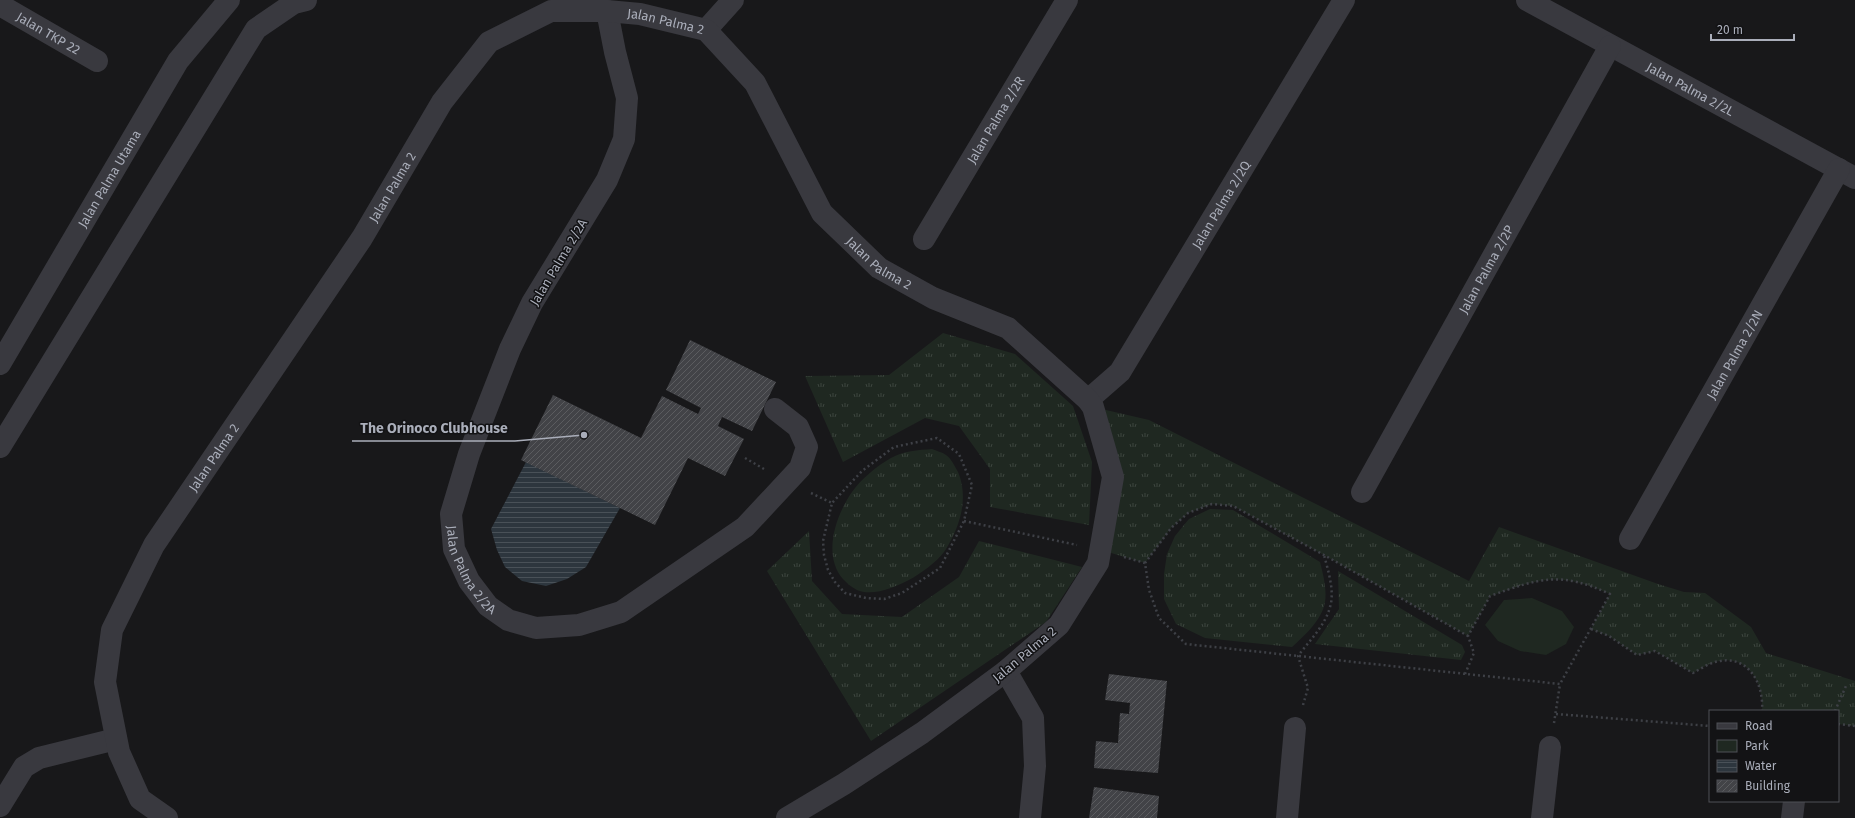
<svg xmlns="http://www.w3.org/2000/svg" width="1855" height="818" viewBox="0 0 1855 818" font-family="'Fira Sans',sans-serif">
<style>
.grass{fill:url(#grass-tufts)}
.green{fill:#1f2821}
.water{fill:url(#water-rules)}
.building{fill:url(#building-hatch)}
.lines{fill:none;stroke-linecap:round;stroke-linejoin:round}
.path{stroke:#3e4046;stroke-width:2.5;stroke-dasharray:2 3;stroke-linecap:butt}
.minor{stroke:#39393f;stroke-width:22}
.tertiary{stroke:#39393f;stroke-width:22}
.labels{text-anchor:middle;stroke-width:3;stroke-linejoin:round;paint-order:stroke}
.street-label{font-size:13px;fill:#aaaeba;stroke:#131315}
.leader{fill:none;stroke:#aaaeba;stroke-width:1.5}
.callout-dot{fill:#aaaeba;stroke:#131315;stroke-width:1.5}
.callout-label{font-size:14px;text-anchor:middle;font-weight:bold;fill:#aaaeba;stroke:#131315;stroke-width:3;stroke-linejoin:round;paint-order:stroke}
</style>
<defs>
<pattern id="grass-tufts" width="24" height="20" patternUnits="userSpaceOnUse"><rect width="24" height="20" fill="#1f2821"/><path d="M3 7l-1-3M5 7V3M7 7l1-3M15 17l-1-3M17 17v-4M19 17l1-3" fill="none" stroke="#3d453f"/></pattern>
<pattern id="water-rules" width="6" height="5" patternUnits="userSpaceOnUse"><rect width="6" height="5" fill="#2d363e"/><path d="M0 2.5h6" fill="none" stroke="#495158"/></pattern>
<pattern id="building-hatch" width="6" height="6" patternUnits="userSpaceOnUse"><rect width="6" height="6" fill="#424347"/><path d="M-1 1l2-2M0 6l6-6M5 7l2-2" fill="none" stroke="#5b5c5f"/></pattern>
</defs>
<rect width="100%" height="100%" fill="#18181a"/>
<g class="grass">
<path d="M943,333L1015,354L1073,406L1092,462L1089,525L990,507V469L959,426L925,418L843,462L805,376L889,375Z"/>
<path d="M1093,407L1149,420L1469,581L1499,527L1658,584L1684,592L1705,593L1751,627L1766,653L1855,681V726L1838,724V711H1762C1764,683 1748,653 1715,662C1708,664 1700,669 1693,673L1655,651L1637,655L1609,636L1591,629L1610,594C1560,571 1540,578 1490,596L1468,636L1324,555L1233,506L1212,504L1188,513L1171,528L1145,563L1101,550L1113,477Z"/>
<path d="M932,449C936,451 942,452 946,455C951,458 955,467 958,472C969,498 960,526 946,549C933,570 882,601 857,590C851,587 847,583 843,579C822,555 836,515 852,492C861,479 877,466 891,458C903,451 919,450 932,449Z"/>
<path d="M1210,509L1233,510L1320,562C1323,574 1327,589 1325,602C1322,620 1304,636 1292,647L1205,638L1176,624L1164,599V574L1167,554L1175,536L1189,519Z"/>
<path d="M809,531L812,581L842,614L902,617L959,577L979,541L1082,567L1046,622L871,741L767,571Z"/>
<path d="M1338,571L1462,645L1465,652L1461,660L1315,644L1339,609Z"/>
</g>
<path class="green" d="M1532,598L1562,611L1574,627L1566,644L1546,655L1520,651L1498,641L1485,625L1504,600Z"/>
<path class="water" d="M526,462L620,508L586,567L567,579L546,586L522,581L505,567L497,550L491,529Z"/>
<g class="building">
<path d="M690,340L776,382L752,431L722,417L718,426L744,439L725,476L688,458L655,525L521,460L553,395L641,438L662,396L698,414L701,408L666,390Z"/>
<path d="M1109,674L1167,681L1158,773L1094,768L1096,741L1118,743L1120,713L1129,714L1130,703L1105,700Z"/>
<path d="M1094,787L1159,796L1157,818H1089Z"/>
</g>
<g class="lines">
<g class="path">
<path d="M745,458L764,469"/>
<path d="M811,493L832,503L823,541L824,555L828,570L835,582L845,593L866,598L884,599L902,593L940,568L964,521L972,485L959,454L937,438L894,447L862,471L832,503"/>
<path d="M964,521L1077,545"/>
<path d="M1124,557L1145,563L1149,590L1159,618L1186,644L1560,684L1554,723"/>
<path d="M1145,563L1171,528L1188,513L1212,504L1233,506L1324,555L1468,636"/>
<path d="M1591,629L1609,636L1637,655L1655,651L1693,673C1700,669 1708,664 1715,662C1748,653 1764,683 1762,711"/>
<path d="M1465,674L1474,653L1468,636L1490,596C1540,578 1560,571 1610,594L1560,684"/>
<path d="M1303,705L1308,688L1298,656C1309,641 1325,626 1330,607C1335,592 1328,570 1324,555"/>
<path d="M1835,711L1846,686"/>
<path d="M1556,714L1710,726"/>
<path d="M1838,724L1855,726"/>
</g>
<g class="minor">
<path id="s1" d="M1527,0L1855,178"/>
<path id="s2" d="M0,5L97,61"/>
<path id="s3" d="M607,11L615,52L627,98L624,139L607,180L532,303L510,349L469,454L451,514L454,549L469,581L488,606L508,620L536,628L579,625L621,612L745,527L800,468L807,447L798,427L775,409"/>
<path d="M706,30L733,0"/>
<path id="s4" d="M924,239L1067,0"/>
<path id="s5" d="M1088,400L1120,372L1344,0"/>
<path d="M0,447L256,29L294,3L306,0"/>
<path id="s6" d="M1362,492L1610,46"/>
<path id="s7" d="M1630,539L1839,169"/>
<path d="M1006,671L1033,718L1035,766L1030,818"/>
<path d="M0,806L24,767L39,758L116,739"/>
<path id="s8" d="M167,818L140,799L119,752L105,682L112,630L154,545L362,238L442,102L489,42L551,11H607L640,14L706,30L755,83L822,213L879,268L933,298L1008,328L1088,400L1093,407L1113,477L1098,563L1059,625L1006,671L922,733L844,784L787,818"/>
<path d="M1287,818L1295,728"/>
<path d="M1542,818L1550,747"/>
<path d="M1792,818L1794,801"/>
</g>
<path class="tertiary" id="s9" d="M0,364L178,61L229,0"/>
</g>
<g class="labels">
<g class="street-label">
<text dy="5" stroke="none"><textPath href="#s8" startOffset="1093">Jalan Palma 2</textPath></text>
<text dy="5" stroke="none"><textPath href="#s2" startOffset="56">Jalan TKP 22</textPath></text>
<text dy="5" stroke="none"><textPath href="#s1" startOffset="186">Jalan Palma 2/2L</textPath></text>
<text dy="5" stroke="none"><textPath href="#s4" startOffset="139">Jalan Palma 2/2R</textPath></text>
<text dy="5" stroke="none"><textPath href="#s9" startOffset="215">Jalan Palma Utama</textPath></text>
<text dy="5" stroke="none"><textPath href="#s8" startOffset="733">Jalan Palma 2</textPath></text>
<text dy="5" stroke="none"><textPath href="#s5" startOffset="238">Jalan Palma 2/2Q</textPath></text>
<text dy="5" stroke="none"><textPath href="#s8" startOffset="1429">Jalan Palma 2</textPath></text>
<text transform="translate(558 262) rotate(-59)" y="5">Jalan Palma 2/2A</text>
<text dy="5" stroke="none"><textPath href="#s6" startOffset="255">Jalan Palma 2/2P</textPath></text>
<text dy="5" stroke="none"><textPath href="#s7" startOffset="212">Jalan Palma 2/2N</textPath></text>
<text dy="5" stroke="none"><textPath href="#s8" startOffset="409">Jalan Palma 2</textPath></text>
<text dy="5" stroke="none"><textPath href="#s3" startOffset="606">Jalan Palma 2/2A</textPath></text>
<text transform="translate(1024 654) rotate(-40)" y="5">Jalan Palma 2</text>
</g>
</g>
<path class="leader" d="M584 435L515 441H352"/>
<circle class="callout-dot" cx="584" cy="435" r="4"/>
<g class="callout-label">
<text x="434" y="433">The Orinoco Clubhouse</text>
</g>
<rect x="1709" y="710" width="130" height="92" fill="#131315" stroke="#4f5157"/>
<rect x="1717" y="723" width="20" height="6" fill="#39393f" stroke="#4f5157"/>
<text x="1745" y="730" font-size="12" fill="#aaaeba">Road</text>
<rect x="1717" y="740" width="20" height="12" fill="#1f2821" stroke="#4f5157"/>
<text x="1745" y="750" font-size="12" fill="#aaaeba">Park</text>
<rect x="1717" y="760" width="20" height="12" fill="url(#water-rules)" stroke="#4f5157"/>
<text x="1745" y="770" font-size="12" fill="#aaaeba">Water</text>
<rect x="1717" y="780" width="20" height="12" fill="url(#building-hatch)" stroke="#4f5157"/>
<text x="1745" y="790" font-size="12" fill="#aaaeba">Building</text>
<path d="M1711 34v6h83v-6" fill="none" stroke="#aaaeba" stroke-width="2"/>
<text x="1717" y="34" font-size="12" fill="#aaaeba" stroke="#131315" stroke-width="3" paint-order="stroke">20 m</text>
</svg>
